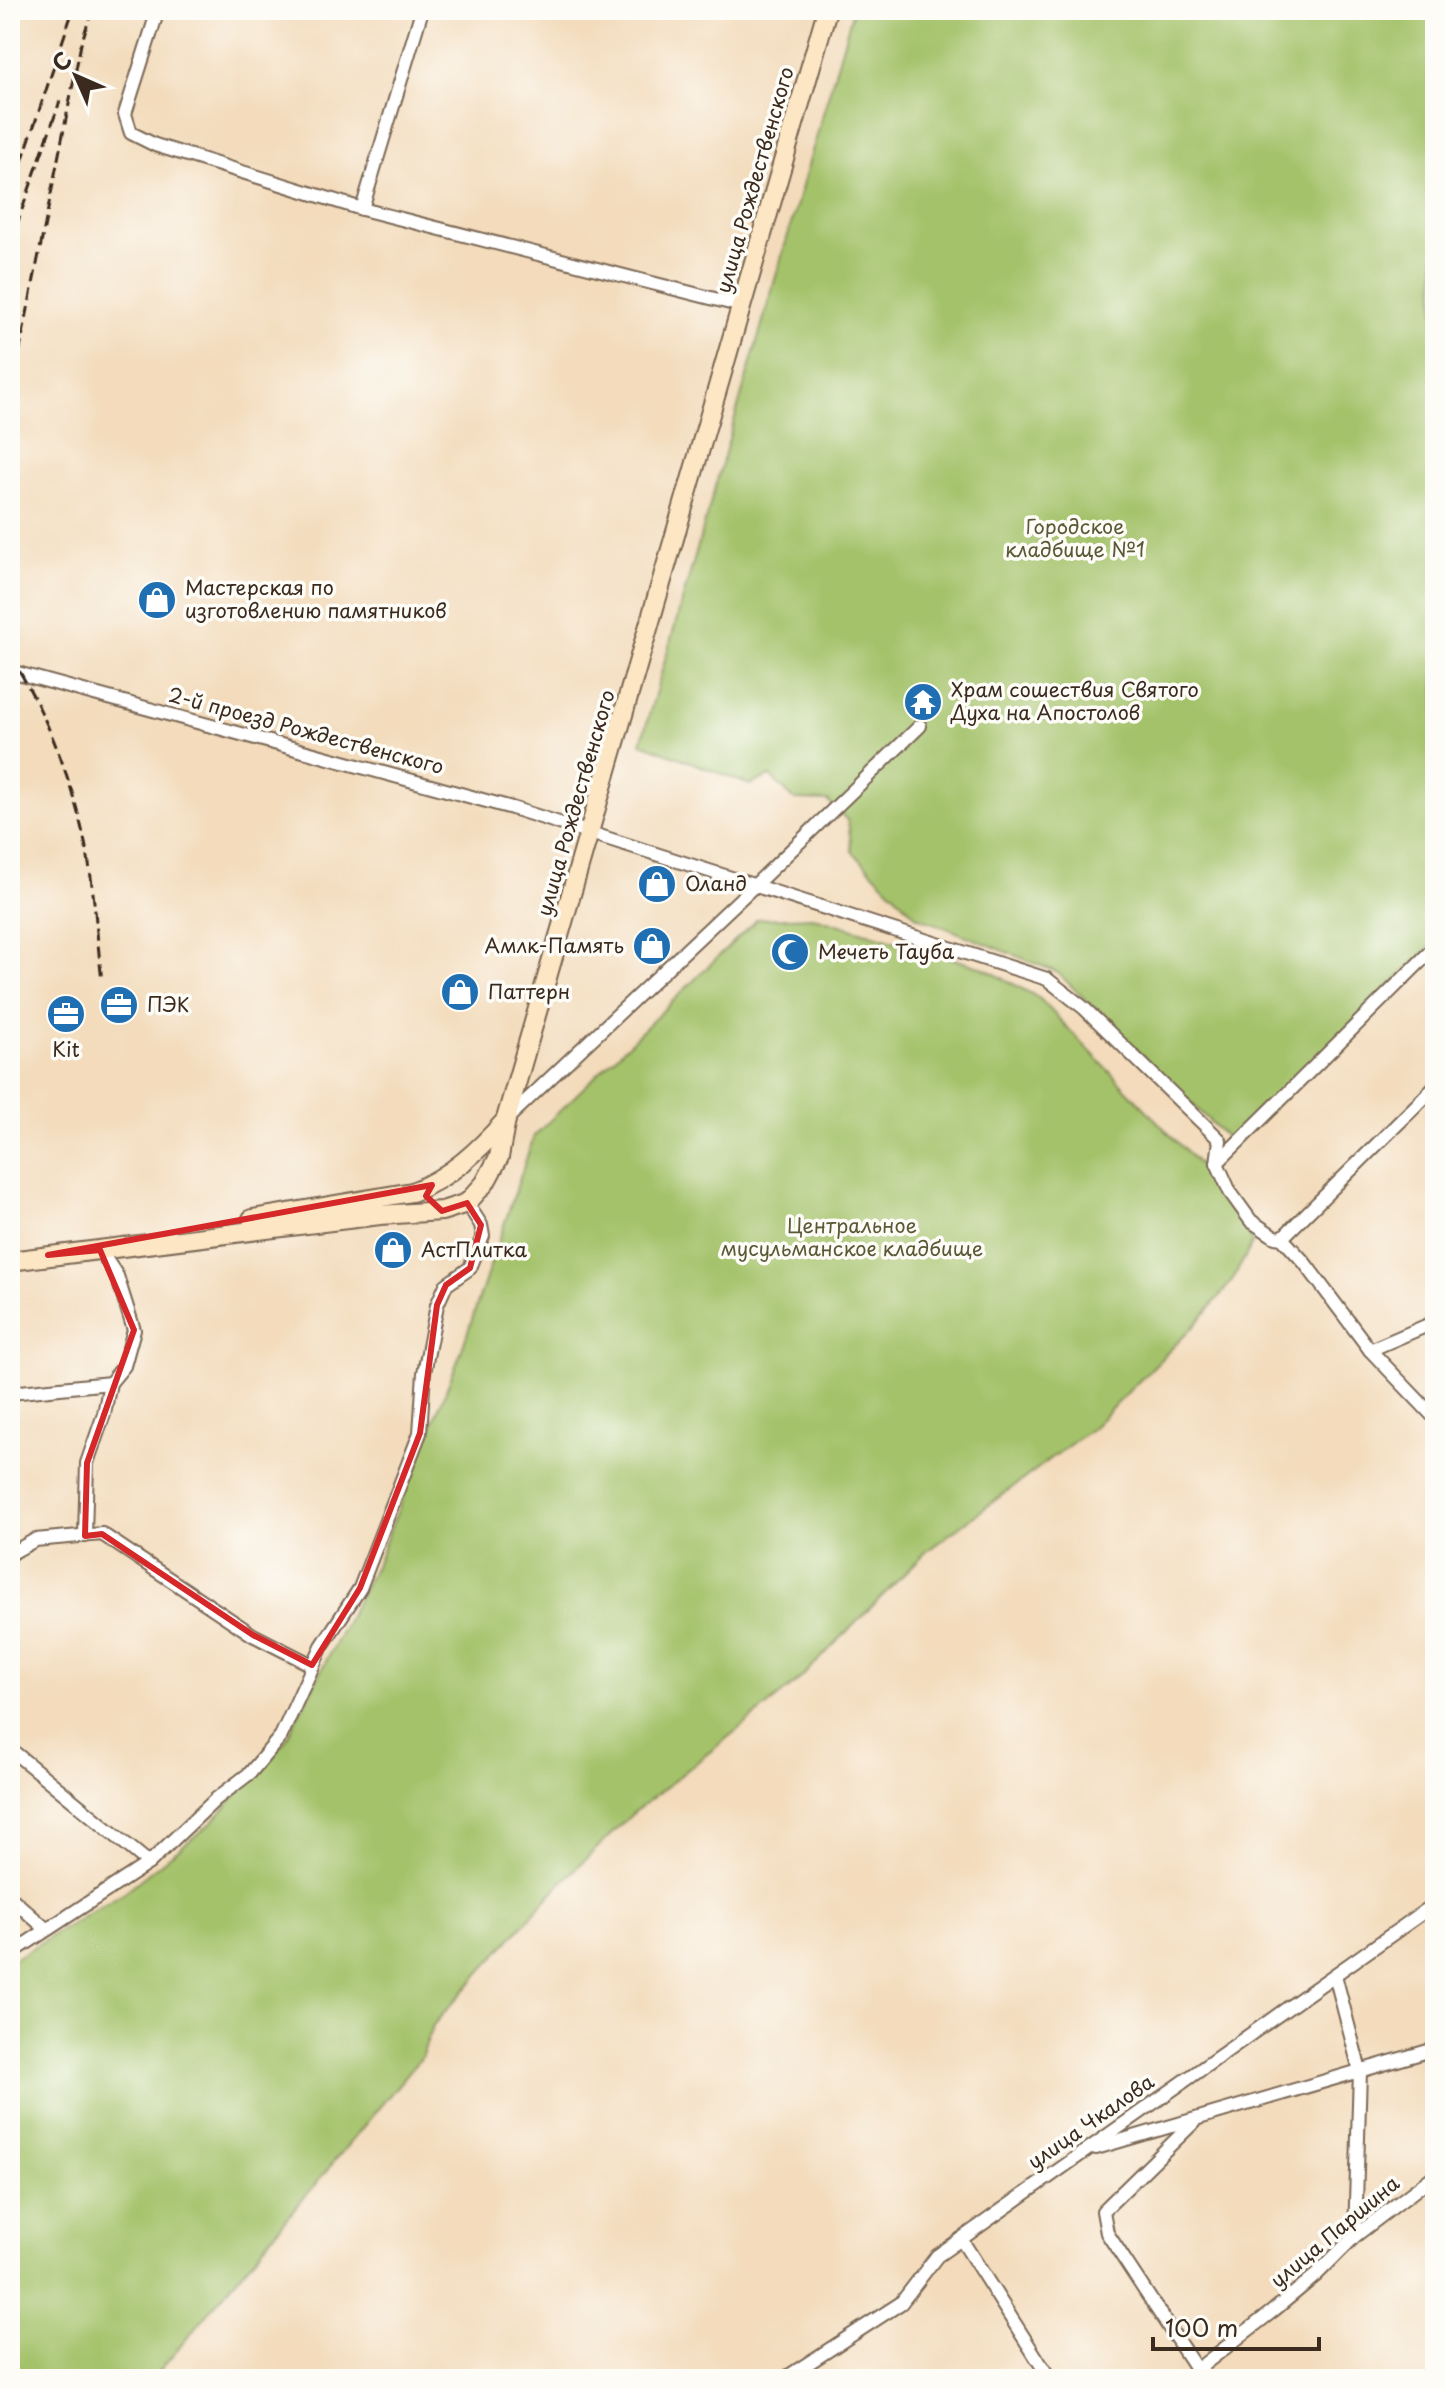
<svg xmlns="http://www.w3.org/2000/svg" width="1445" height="2389" viewBox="0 0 1445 2389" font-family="'Playpen Sans',sans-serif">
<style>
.green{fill:#a4c26a;stroke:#707644;stroke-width:2}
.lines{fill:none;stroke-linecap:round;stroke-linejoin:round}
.minor-casing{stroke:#7b6855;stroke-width:16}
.secondary-casing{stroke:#7b6855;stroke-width:22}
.minor{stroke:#fff;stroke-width:12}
.secondary{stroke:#fce6c4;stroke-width:18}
.rail{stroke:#3b2a1e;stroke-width:3;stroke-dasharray:12 6;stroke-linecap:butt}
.marked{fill:none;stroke:#d62828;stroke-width:6;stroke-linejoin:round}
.labels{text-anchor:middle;stroke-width:7;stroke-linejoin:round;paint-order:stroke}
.street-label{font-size:20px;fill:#3b2a1e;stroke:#fdfcf7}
.park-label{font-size:20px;fill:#5a5835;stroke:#fdfcf7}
.poi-label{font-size:20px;fill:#3b2a1e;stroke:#fdfcf7;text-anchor:start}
</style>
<rect width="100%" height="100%" fill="#fdfcf7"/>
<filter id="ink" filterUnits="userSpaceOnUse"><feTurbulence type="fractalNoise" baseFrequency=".0125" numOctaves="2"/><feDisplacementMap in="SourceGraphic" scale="16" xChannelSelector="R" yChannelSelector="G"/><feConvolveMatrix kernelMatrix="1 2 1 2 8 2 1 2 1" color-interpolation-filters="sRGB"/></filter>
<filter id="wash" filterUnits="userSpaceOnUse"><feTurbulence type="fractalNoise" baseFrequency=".006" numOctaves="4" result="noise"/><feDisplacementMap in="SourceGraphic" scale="32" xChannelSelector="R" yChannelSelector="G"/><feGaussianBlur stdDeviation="1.8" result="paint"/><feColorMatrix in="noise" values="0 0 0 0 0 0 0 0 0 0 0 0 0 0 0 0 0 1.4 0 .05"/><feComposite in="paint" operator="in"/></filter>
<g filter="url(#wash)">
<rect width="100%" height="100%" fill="#f3dbbb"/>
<g class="green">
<path d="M853,10H1435V942L1231,1142L1057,972L916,916L852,851L848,821L828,801L795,800L770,776L750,785L641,743Z"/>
<path d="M814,917L984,968L1039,998L1202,1168L1253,1242L1232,1281L1197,1323L1092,1428L927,1551L796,1683L632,1814L560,1884L433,2025L422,2056L153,2379H10V1961L126,1891L210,1824L284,1743L378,1560L460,1355L534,1136L757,919Z"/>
</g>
</g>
<g filter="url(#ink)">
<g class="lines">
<defs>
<g id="minor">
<path d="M158,10L125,114L131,133L155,145L362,209L742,306"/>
<path d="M362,209L422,10"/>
<path d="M10,671L512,808L1047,979L1084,1008L1220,1140L1217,1163L1230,1192L1251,1221L1275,1237L1282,1238L1304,1262L1370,1350L1435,1418"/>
<path d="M508,1118L754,886L920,726"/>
<path d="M1217,1163L1435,947"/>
<path d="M1282,1238L1435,1087"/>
<path d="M1370,1350L1435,1322"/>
<path d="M10,1393L110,1383"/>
<path d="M85,1536L87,1463L104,1414L110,1383L124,1366L134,1330L117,1276L100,1250"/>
<path d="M10,1554L35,1540L102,1534L253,1635L312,1665"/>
<path d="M10,1749L149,1863"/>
<path d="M10,1897L46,1929"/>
<path d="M10,1954L149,1863L216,1799L250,1773L281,1736L322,1646L360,1588L420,1433L424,1373L437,1305L446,1285L470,1268L483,1236L481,1225L467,1203"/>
<path d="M1335,1975L1360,2071L1355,2236"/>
<path d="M1194,2122L1103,2211L1107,2233L1197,2370"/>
<path d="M1096,2148L1435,2049"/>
<path d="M961,2239L1050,2379"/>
<path d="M784,2379L901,2303L937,2256L1432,1906"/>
<path d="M1185,2379L1274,2310L1316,2275L1355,2236L1435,2175"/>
</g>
<g id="secondary">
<path d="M252,1219L412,1192C450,1178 479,1150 506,1120"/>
<path d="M10,1261L380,1215L442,1211L467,1203L485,1183L499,1157L506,1119L827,10"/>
</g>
</defs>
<use href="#minor" class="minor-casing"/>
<use href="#secondary" class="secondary-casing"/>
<use href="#minor" class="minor"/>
<use href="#secondary" class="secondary"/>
<g class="rail">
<path d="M10,197L73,10"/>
<path d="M10,244L60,101"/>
<path d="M19,354L81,44L92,10"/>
<path d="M10,656C49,716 75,788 88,858C95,898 97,940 102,981"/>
</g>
</g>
</g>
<path class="marked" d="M432,1185L426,1196L442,1211L467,1203L481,1225L470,1268L446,1285L437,1305L420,1433L360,1588L312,1665L253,1635L102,1534L85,1536L87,1463L134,1330L100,1250L48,1255Z"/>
<defs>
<symbol id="shop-disc" viewBox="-11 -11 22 22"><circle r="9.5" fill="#1f6fb2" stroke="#fdfcf7"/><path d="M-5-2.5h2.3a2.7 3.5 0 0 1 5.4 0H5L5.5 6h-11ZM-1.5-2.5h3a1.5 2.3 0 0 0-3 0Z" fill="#fff"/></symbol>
<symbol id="temple-disc" viewBox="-11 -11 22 22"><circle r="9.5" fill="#1f6fb2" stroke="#fdfcf7"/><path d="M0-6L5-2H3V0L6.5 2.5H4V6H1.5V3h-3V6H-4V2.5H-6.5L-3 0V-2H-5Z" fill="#fff"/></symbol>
<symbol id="mosque-disc" viewBox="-11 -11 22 22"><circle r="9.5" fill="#1f6fb2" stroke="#fdfcf7"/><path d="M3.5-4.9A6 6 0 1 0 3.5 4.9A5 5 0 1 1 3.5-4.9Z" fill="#fff"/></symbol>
<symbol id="office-disc" viewBox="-11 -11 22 22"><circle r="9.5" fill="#1f6fb2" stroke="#fdfcf7"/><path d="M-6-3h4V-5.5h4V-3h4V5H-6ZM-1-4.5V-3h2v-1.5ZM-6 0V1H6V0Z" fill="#fff"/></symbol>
</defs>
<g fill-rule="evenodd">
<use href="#shop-disc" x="135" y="578" width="44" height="44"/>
<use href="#temple-disc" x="901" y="680" width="44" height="44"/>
<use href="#shop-disc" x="635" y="862" width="44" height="44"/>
<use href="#shop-disc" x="630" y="924" width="44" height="44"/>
<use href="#mosque-disc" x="768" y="930" width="44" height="44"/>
<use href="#shop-disc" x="438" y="970" width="44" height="44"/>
<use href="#office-disc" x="97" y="983" width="44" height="44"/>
<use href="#office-disc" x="44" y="992" width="44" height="44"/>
<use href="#shop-disc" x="371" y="1228" width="44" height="44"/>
</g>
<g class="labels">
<g class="street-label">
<text transform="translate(755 180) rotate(-74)" y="7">улица Рождественского</text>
<text transform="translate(306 731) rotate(15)" y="7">2-й проезд Рождественского</text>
<text transform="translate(576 803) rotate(-74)" y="7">улица Рождественского</text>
<text transform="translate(1091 2122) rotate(-35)" y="7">улица Чкалова</text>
<text transform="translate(1335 2232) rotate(-40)" y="7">улица Паршина</text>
</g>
<g class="park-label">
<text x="1075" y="534">Городское<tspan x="1075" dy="23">кладбище №1</tspan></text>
<text x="852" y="1233">Центральное<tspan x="852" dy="23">мусульманское кладбище</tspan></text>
</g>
<g class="poi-label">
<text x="185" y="595">Мастерская по<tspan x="185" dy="23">изготовлению памятников</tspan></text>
<text x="951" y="697">Храм сошествия Святого<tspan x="951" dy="23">Духа на Апостолов</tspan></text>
<text x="685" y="891">Оланд</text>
<text x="624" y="953" text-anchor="end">Амлк-Память</text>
<text x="818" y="959">Мечеть Тауба</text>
<text x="488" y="999">Паттерн</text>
<text x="147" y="1012">ПЭК</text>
<text x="66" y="1057" text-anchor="middle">Kit</text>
<text x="421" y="1257">АстПлитка</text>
</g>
</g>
<rect width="1445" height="2389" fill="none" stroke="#fdfcf7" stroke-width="40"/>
<g transform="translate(76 76) rotate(315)" stroke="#fdfcf7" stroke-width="6" paint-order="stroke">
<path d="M0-6L14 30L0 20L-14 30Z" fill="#3b2a1e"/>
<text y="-12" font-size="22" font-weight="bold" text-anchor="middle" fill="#3b2a1e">С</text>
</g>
<path d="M1153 2337v12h166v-12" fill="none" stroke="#3b2a1e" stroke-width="4"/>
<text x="1165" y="2337" font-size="24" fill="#3b2a1e" stroke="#fdfcf7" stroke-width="6" paint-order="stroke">100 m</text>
</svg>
